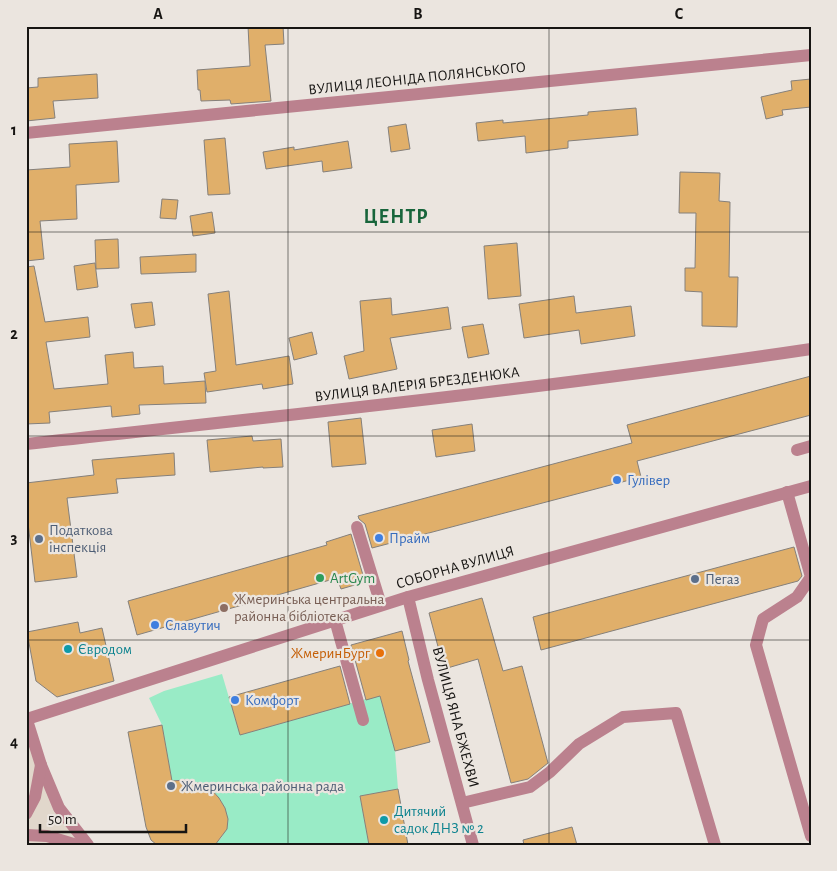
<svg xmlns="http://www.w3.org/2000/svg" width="837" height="871" viewBox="0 0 837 871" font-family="'Alegreya Sans',sans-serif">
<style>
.built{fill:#e1d7cb}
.green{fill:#99ebc6}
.building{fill:#e0af6a;stroke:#85807b}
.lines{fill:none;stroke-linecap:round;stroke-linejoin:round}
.minor{stroke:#bb818e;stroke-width:12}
.grid{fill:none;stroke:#171513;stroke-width:1;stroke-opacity:0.55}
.shop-dot{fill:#3f7fe0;stroke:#ebe5df;stroke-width:2}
.service-dot{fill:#5c6f8a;stroke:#ebe5df;stroke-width:2}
.leisure-dot{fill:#2e9e5b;stroke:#ebe5df;stroke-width:2}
.education-dot{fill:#8d6e63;stroke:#ebe5df;stroke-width:2}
.culture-dot{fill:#0f9aa8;stroke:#ebe5df;stroke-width:2}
.food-dot{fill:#e8710a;stroke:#ebe5df;stroke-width:2}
.labels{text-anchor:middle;stroke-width:4.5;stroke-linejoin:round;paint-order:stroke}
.street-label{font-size:15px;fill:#171513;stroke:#ebe5df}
.shop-label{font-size:15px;fill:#366cbe;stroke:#ebe5df;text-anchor:start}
.service-label{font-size:15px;fill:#4e5e75;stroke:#ebe5df;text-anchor:start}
.leisure-label{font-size:15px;fill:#27864d;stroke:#ebe5df;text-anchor:start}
.education-label{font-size:15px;fill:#785e54;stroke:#ebe5df;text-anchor:start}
.culture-label{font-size:15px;fill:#0d838f;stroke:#ebe5df;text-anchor:start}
.food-label{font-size:15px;fill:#c56008;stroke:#ebe5df;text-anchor:end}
.district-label{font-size:20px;font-weight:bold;letter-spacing:1px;fill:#18653b;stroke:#ebe5df}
.neatline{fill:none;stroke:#171513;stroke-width:2}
.grid-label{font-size:16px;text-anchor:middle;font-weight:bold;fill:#171513}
</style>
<rect width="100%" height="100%" fill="#ebe5df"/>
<path class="built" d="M26,717L41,765L88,845H26Z"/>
<path class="green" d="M222,674L240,735L380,695L395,751L398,789L360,796L369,845H214C234,830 229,803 210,789C200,780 185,780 172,781L162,725L149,698L164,691Z"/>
<g class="building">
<path d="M248,26H283L284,44L265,45L271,101L231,104L230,100L201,101L200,90H198L197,70L250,66Z"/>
<path d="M97,74L98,98L53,101L55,118L26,121V88L38,87V78Z"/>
<path d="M811,79V107L782,110L783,115L766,119L761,97L792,90L791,81Z"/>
<path d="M636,108L638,135L568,141V148L526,153L525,136L478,141L476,123L503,120V123L588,115V112Z"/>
<path d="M406,124L410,149L391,152L388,127Z"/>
<path d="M225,138L230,194L208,195L204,140Z"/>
<path d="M117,141L119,182L76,185L77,219L40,221L44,259L26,261V170L70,167L69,144Z"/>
<path d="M348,141L352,168L323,172L322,161L266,169L263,152L294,147V150Z"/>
<path d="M680,172L720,173L719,201L730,202L729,277H738L737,327L702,326V292L685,291V268H695L696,213H679Z"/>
<path d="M162,199L178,200L176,219L160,218Z"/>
<path d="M212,212L215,233L193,236L190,216Z"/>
<path d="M118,239L119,268L96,269L95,240Z"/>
<path d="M517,243L521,296L488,299L484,246Z"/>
<path d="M196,254V272L141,274L140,257Z"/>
<path d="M95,263L98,287L77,290L74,266Z"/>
<path d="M34,266L45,322L88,317L90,337L46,342L54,389L108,384L105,355L133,352L134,368L163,366L164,384L205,381L206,403L139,405L140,414L112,417L111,406L49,412L50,423L26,424V267Z"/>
<path d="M229,291L236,365L289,356L293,384L263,389L262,384L207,392L204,373L216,371L208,294Z"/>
<path d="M574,296L576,313L631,306L635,336L581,344L579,330L524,338L519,304Z"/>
<path d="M391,298L392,315L448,307L451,329L390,338L397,369L349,379L344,356L364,351L360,301Z"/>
<path d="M152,302L155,325L135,328L131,304Z"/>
<path d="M483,324L489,354L468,358L462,327Z"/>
<path d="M312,332L317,354L294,360L289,338Z"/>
<path d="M811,376V415L637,461L641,477L372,548L365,524L359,519L358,516L632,443L627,425Z"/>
<path d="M361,418L366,464L332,467L328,422Z"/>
<path d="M472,424L475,451L436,457L432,430Z"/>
<path d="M252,436L253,441L281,439L283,467L263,468V467L210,472L207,440Z"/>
<path d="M174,453L175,475L116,479L118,493L67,498L77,577L35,582L26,506V483L94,475L92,460Z"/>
<path d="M351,534L365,582L341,589L337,578L137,635L128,601L327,545L326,542Z"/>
<path d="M794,547L802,576L798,581L541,650L533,617Z"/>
<path d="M482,598L503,671L522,666L548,763L528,779L511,783L478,659L444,669L429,613Z"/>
<path d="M78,622L80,633L102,628L114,681L57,697L36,681L27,632Z"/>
<path d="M402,631L409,660L408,661L430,742L395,751L380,696L366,700L351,645Z"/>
<path d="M340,666L350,704L240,735L229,697Z"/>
<path d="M162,725L172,781L185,780L198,783L210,788L219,798L225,808L228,819L227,829L215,845H157L151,840L146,827L128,732Z"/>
<path d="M398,789L408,845H369L360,796Z"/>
<path d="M572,827L577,845H524L523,840Z"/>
</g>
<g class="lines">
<g class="minor">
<path d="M26,133L811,55"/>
<path d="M26,444C288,415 550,388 811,349"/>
<path d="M797,450L811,446"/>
<path d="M787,492L811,577L797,597L763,619L756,645L811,836"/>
<path d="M357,527L381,605"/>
<path d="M408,597L428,680L473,845"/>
<path d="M335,620L363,720"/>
<path d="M26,717L41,765L59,808L88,845"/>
<path d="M27,719L408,597L811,486"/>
<path d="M462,803L530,787L550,772L579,744L623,717L676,713L715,845"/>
<path d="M26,814L35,797L41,765"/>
<path d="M26,835L47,836L77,845"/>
</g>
</g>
<path class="grid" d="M288,26V845M549,26V845M26,232H811M26,436H811M26,640H811"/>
<g class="shop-dot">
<circle cx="617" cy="480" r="5"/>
<circle cx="379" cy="538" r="5"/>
<circle cx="155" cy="625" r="5"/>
<circle cx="235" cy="700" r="5"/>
</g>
<g class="service-dot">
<circle cx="39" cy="539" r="5"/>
<circle cx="695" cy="579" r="5"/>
<circle cx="171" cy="786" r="5"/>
</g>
<circle class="leisure-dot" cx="320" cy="578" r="5"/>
<circle class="education-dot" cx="224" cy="608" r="5"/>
<g class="culture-dot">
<circle cx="68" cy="649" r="5"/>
<circle cx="384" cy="820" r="5"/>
</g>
<circle class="food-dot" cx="380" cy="653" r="5"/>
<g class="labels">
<g class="street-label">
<text transform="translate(417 78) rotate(-6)" y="5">ВУЛИЦЯ ЛЕОНІДА ПОЛЯНСЬКОГО</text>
<text transform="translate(417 384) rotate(-7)" y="5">ВУЛИЦЯ ВАЛЕРІЯ БРЕЗДЕНЮКА</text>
<text transform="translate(455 567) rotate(-16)" y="5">СОБОРНА ВУЛИЦЯ</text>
<text transform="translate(456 717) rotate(75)" y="5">ВУЛИЦЯ ЯНА БЖЕХВИ</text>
</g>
<g class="shop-label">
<text x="627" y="485">Гулівер</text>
<text x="389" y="543">Прайм</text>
<text x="165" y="630">Славутич</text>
<text x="245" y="705">Комфорт</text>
</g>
<g class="service-label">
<text x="49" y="535">Податкова<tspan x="49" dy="17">інспекція</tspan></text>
<text x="705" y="584">Пегаз</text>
<text x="181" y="791">Жмеринська районна рада</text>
</g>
<g class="leisure-label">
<text x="330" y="583">ArtGym</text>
</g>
<g class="education-label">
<text x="234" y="604">Жмеринська центральна<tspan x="234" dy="17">районна бібліотека</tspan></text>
</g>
<g class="culture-label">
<text x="78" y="654">Євродом</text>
<text x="394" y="816">Дитячий<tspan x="394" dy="17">садок ДНЗ № 2</tspan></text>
</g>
<g class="food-label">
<text x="370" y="658">ЖмеринБург</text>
</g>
<g class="district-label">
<text x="396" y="223">ЦЕНТР</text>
</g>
</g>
<rect width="837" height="871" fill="none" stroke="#ebe5df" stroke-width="55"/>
<path d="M40 824v8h146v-8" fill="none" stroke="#171513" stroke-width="2.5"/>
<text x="48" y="824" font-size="15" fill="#171513" stroke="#ebe5df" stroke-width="4" paint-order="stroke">50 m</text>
<rect x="28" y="28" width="782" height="816" class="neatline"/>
<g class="grid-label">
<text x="158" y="19">A</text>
<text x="418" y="19">B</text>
<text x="679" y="19">C</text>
<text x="14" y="135">1</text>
<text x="14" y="339">2</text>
<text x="14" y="543">3</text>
<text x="14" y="747">4</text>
</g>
</svg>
